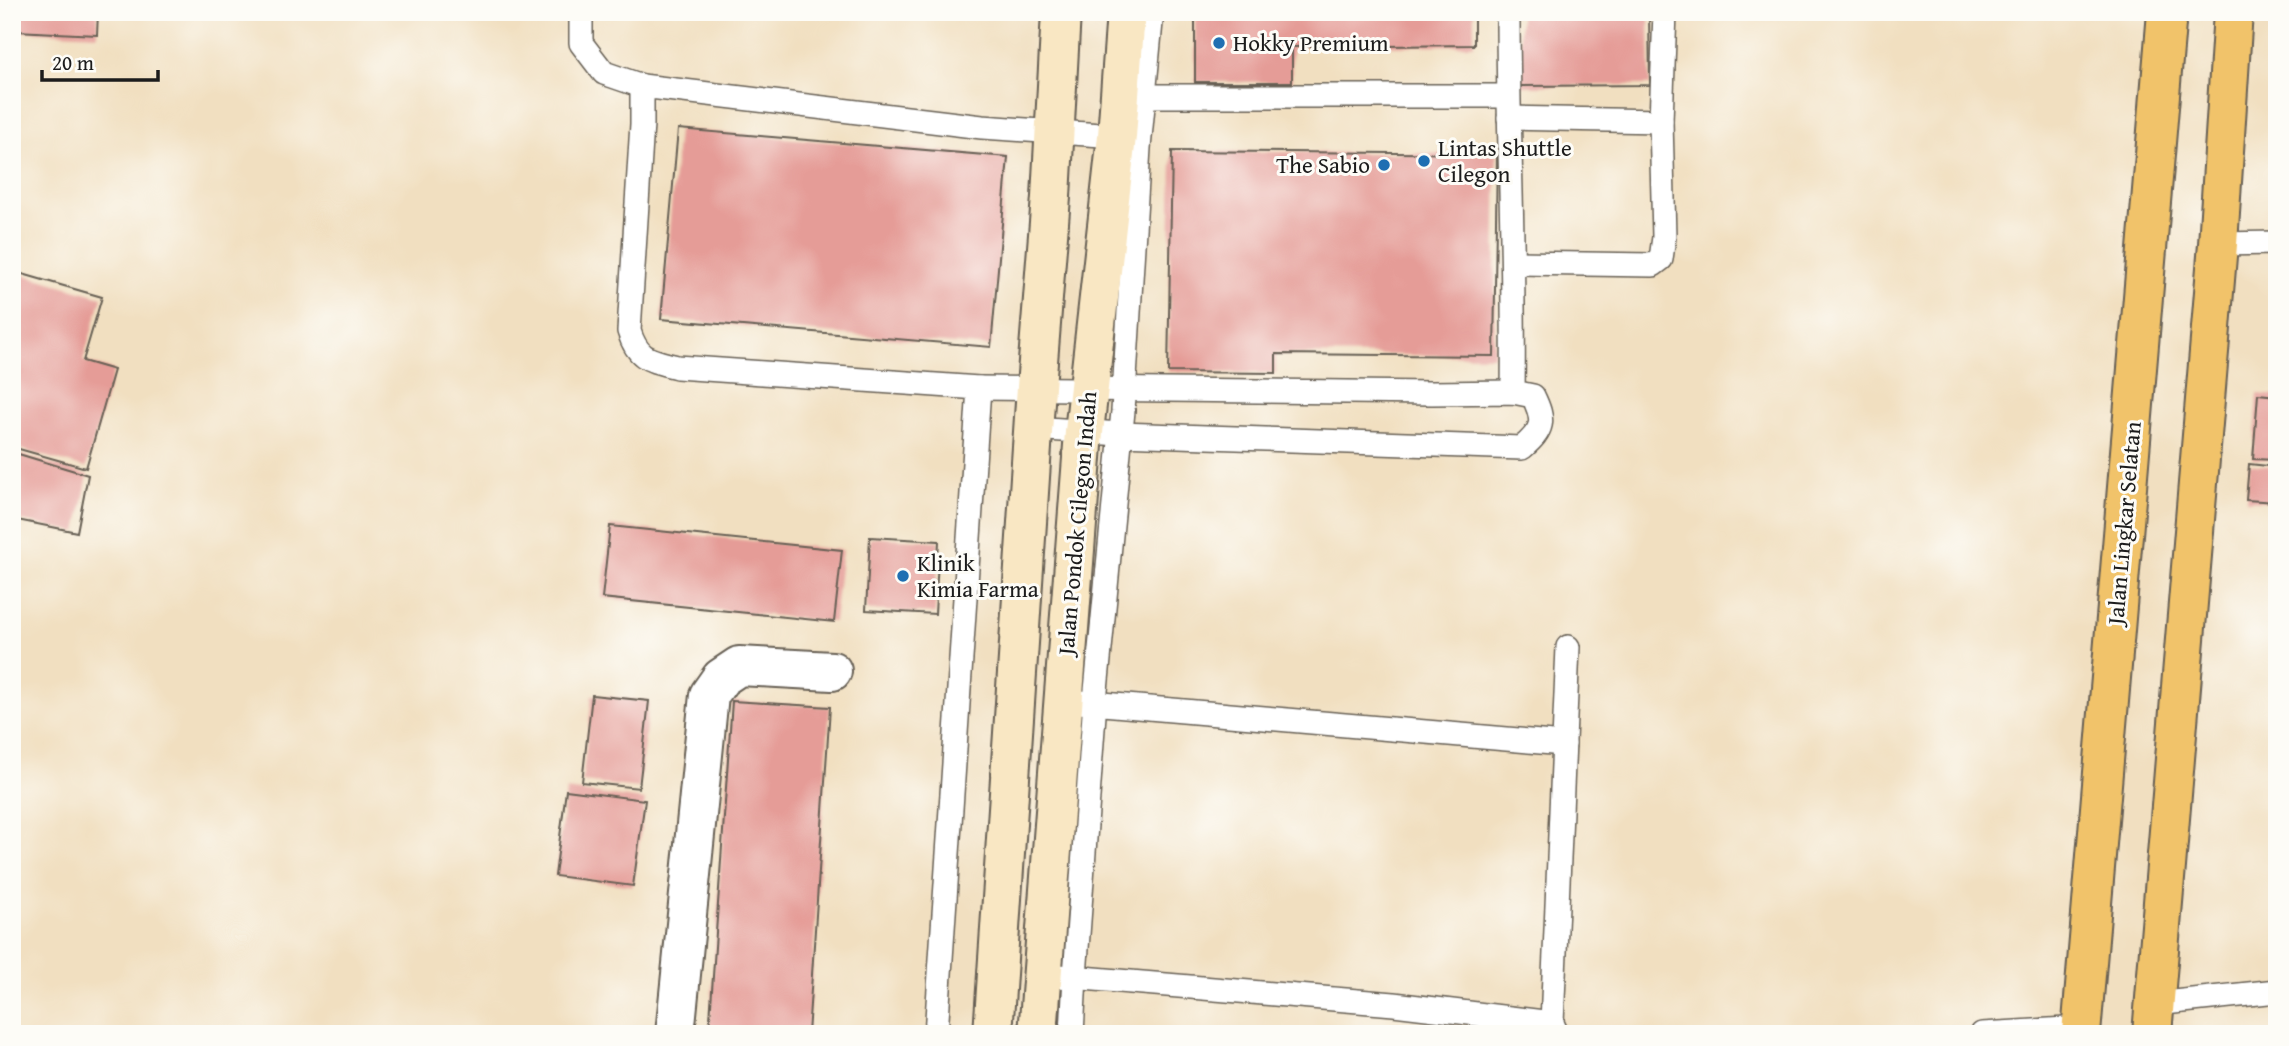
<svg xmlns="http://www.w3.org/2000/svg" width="2289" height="1046" viewBox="0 0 2289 1046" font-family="'Gentium Book Plus',serif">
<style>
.building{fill:#e59c97}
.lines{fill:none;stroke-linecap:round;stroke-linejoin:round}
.lane-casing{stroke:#676055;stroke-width:26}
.street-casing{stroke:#676055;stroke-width:42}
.secondary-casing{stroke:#676055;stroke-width:42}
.highway-casing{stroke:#676055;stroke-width:42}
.lane{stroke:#fff;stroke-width:23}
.street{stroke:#fff;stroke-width:38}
.secondary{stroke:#f9e7c3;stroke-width:38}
.highway{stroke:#f1c36a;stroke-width:38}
.poi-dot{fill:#1f6fb2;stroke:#fdfcf7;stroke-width:2.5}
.labels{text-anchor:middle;stroke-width:6;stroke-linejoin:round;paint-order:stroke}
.poi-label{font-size:23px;fill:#1c1c1c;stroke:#fdfcf7;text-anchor:start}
.street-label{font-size:23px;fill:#1c1c1c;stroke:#fdfcf7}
</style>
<rect width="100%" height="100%" fill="#fdfcf7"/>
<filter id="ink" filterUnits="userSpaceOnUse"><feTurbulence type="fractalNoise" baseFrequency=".0143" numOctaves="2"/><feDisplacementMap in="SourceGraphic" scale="14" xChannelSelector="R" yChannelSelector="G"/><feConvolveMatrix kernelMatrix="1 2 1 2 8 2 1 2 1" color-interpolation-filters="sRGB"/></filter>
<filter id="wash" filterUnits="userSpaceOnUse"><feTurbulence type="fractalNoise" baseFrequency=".00686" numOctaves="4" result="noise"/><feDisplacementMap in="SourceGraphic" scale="28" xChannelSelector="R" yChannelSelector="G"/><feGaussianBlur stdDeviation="1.57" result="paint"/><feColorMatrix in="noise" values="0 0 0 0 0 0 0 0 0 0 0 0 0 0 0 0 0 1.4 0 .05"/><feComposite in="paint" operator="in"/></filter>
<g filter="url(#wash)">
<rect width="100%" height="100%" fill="#f1dfc0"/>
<g id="blocks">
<g class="building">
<path d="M17,12H98L97,35L16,31Z"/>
<path d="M1195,12H1474V45L1292,47V82H1195Z"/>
<path d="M1520,12H1649L1650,85L1520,86Z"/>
<path d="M678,129L1008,157L991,347L661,319Z"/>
<path d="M1172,151L1497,154L1494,356L1276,354V373L1168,372Z"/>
<path d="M12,271L102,297L83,361L114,370L86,468L12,447Z"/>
<path d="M2258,394L2277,396V460L2253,459Z"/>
<path d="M12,452L88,475L77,532L12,519Z"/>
<path d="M2249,464L2277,467V502L2246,500Z"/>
<path d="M610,526L842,550L834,622L602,598Z"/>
<path d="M870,537L939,541L935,614L866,610Z"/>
<path d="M592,695L649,701L639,788L582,782Z"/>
<path d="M732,701L830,707L808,1034H709Z"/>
<path d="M566,790L645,800L633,886L555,876Z"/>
</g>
</g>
</g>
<g filter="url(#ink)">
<use href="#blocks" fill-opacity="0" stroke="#676055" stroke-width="2"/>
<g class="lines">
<defs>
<g id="lane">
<path d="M581,12V43L604,73L642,86"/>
<path d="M1508,12C1508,139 1515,265 1513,392"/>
<path d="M1143,96H1508"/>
<path d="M1509,118L1661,121"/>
<path d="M2218,244L2277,243"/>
<path d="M1513,263L1653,265L1661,259L1664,237L1661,121L1665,12"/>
<path d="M979,388L1432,393L1513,392L1533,396C1545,421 1544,429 1522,448L1120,434L1033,428"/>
<path d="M1080,702L1564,744"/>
<path d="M1059,976L1394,1004L1552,1023"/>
<path d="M2155,1004L2277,991"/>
<path d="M936,1034L979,388L677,367C650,360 638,360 629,331L642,124V86L982,127L1117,136"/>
<path d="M1072,1034L1075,976L1095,701L1123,411L1139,148L1152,12"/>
<path d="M1557,1034L1552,1023L1568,647"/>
<path d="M1982,1034L2082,1028"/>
</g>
<path id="street" d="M675,1034L709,695L721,678L739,666L832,671"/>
<g id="secondary">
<path d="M993,1034L1036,387L1051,197L1061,12"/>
<path d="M1038,1034L1084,432L1117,136L1126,12"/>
</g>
<g id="highway">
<path d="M2081,1034L2167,12"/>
<path d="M2152,1034L2218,244L2233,12"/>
</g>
</defs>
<use href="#lane" class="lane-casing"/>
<use href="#street" class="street-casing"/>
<use href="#secondary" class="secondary-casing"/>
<use href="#highway" class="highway-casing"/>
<use href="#lane" class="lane"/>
<use href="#street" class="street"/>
<use href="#secondary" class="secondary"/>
<use href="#highway" class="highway"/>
</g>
</g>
<g class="poi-dot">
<circle cx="1219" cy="43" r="7"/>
<circle cx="1424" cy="161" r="7"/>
<circle cx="1384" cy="165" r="7"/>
<circle cx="903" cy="576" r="7"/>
</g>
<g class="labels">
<g class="poi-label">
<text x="1233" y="51">Hokky Premium</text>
<text x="1438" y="156">Lintas Shuttle<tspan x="1438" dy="26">Cilegon</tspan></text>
<text x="1370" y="173" text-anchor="end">The Sabio</text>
<text x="917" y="571">Klinik<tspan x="917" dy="26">Kimia Farma</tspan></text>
</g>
<g class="street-label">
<text transform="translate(1077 523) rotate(-85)" y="8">Jalan Pondok Cilegon Indah</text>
<text transform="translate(2124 523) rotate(-85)" y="8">Jalan Lingkar Selatan</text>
</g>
</g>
<rect width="2289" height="1046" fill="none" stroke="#fdfcf7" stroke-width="42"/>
<path d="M42 70v10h116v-10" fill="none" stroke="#1c1c1c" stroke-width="3.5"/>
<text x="52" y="70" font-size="21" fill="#1c1c1c" stroke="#fdfcf7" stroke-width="5" paint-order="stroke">20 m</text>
</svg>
